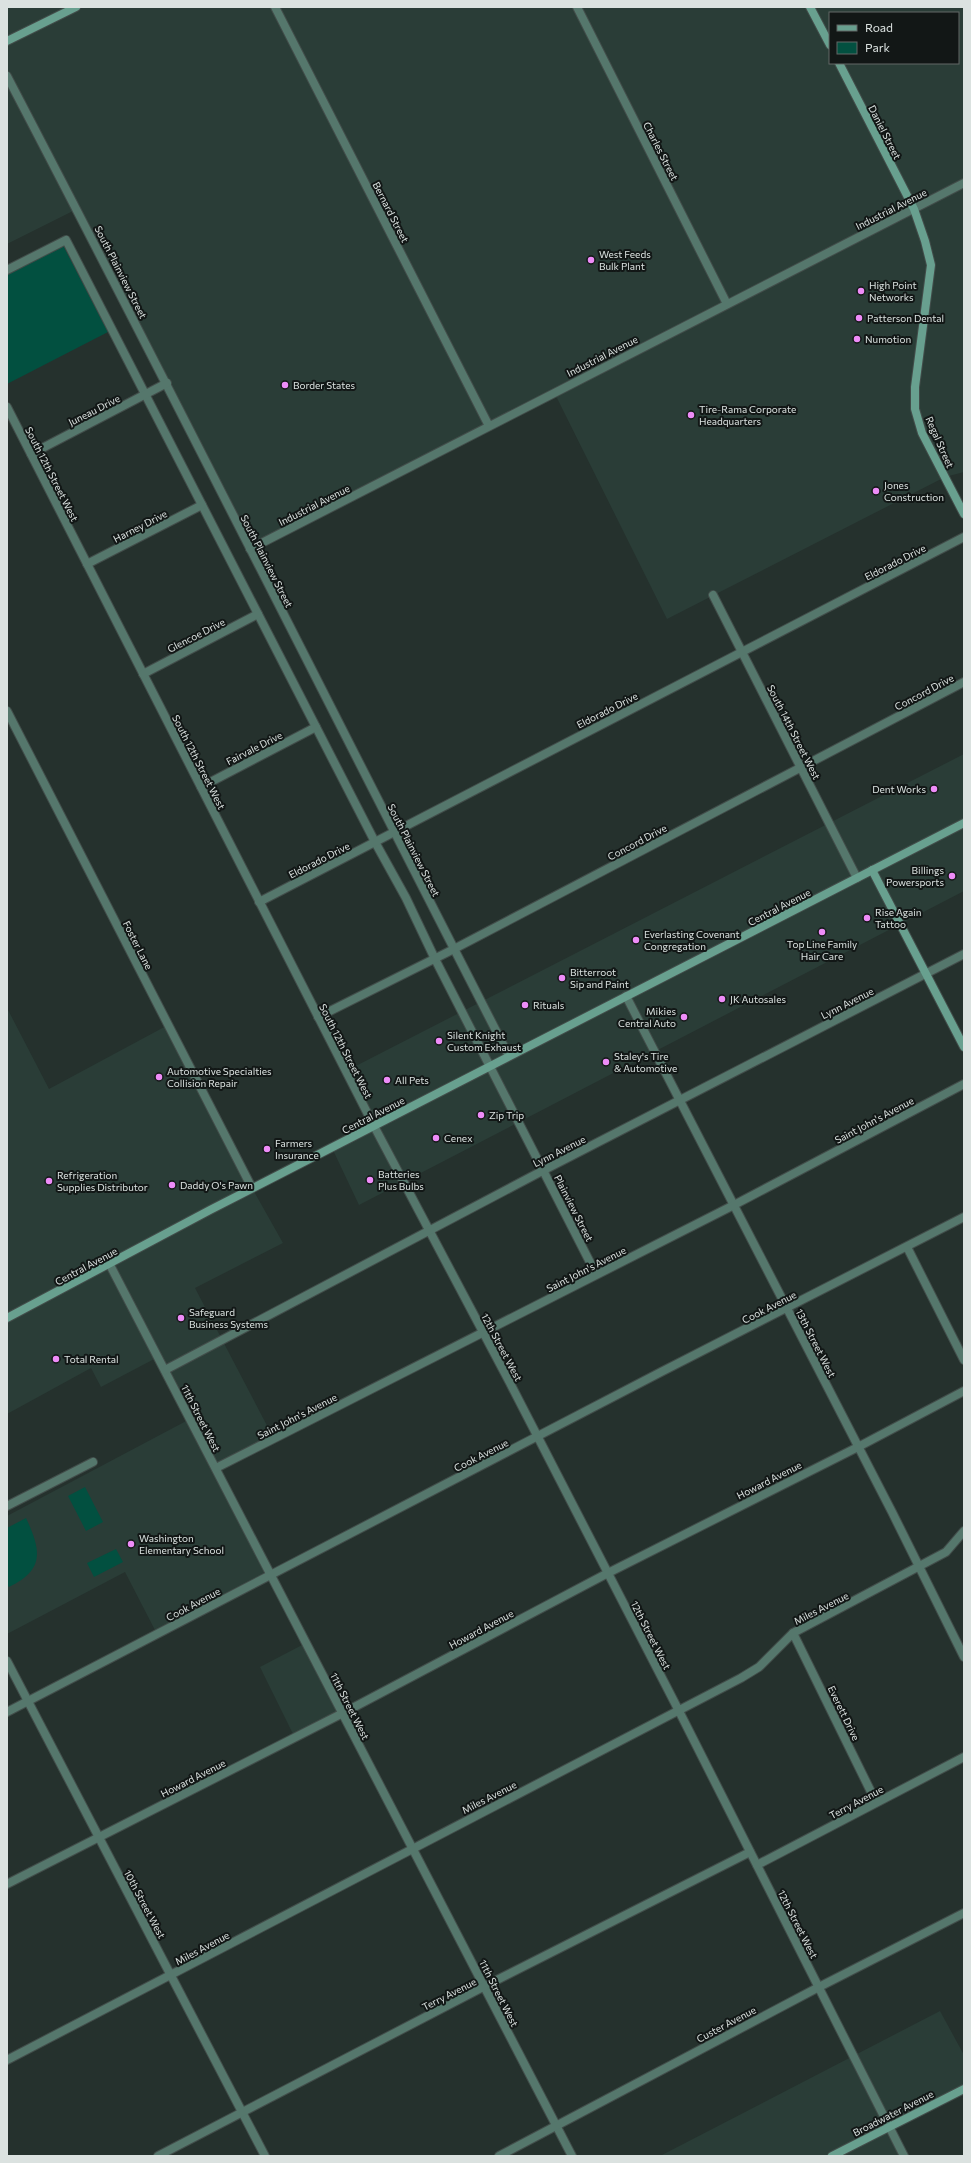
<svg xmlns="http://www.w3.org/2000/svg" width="971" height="2163" viewBox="0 0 971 2163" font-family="Commissioner,sans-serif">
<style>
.built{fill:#2a3d37;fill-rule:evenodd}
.green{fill:#025040}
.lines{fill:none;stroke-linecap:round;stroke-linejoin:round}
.street-casing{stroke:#424d4a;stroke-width:10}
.secondary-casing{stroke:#424d4a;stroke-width:10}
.street{stroke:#55776c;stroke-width:8}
.secondary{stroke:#68a08f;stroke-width:8}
.poi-dot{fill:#ee8cf8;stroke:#121716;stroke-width:1.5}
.labels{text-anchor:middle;stroke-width:4;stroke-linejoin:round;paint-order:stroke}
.street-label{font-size:10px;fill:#dbe2e0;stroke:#121716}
.poi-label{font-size:10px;fill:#dbe2e0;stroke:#121716;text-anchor:start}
</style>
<rect width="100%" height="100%" fill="#25312d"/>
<g class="built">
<path d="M7,7H964V472L945,477L667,619L554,392L250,549L77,209L7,244ZM830,13H958V63H830Z"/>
<path d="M964,754V891L359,1205L332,1148L374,1126L346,1071Z"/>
<path d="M7,1008L49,1089L168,1025L252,1188L283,1243L195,1288L274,1439L216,1469L271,1575L157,1634L125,1572L7,1634V1516L190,1419L158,1357L101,1387L91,1368L7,1414Z"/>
<path d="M306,1643L343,1713L295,1738L260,1667Z"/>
<path d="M940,2011L964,2055V2089L890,2126L903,2156H660Z"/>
</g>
<g class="green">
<path d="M63,245L108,332L7,384V273Z"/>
<path d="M85,1487L103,1522L86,1531L68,1496Z"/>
<path d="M26,1518C41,1550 45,1570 9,1587L7,1585V1528Z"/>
<path d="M116,1549L123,1562L94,1577L87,1563Z"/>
</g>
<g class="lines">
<defs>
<g id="street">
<path d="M275,7L489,426"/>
<path d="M577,7L727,304"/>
<path d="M7,76C177,401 341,729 509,1056"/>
<path d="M7,270L66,240L375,842L406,898L435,959L596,1274"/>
<path d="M7,407L374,1126L510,1383L679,1711L904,2156"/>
<path d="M31,454L167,383"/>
<path d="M250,549L964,183"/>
<path d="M87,564L202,505"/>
<path d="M713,595L857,878"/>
<path d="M143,674L258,614"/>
<path d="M7,711L252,1188"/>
<path d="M201,787L316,727"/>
<path d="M259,902L964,537"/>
<path d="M626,996L892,1512L964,1657"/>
<path d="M318,1017L454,949L964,682"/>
<path d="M907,1247L964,1360"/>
<path d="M110,1265L572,2156"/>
<path d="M165,1370L544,1170L964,954"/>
<path d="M216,1468L734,1205L964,1084"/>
<path d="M7,1506L93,1462"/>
<path d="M793,1633L876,1802"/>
<path d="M7,1661L265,2156"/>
<path d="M7,1712L661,1372L964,1217"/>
<path d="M757,1865L964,1757"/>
<path d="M7,1884L343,1713L608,1573L858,1447L964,1391"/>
<path d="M7,2060L741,1678L759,1667L793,1633L946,1552L964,1531"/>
<path d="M158,2156L485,1986L750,1852"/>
<path d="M499,2156L819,1987L964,1913"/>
</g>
<g id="secondary">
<path d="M810,7L830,45"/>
<path d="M7,41L76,7"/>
<path d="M839,63L914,209L925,241L931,265L915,387V409L922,433L964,514"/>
<path d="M872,870L964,1047"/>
<path d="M7,1318L210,1210L964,823"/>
<path d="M832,2156L964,2089"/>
</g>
</defs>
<use href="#street" class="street-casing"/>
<use href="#secondary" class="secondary-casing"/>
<use href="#street" class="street"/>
<use href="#secondary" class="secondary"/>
</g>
<g class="poi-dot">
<circle cx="591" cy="260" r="4"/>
<circle cx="861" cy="291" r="4"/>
<circle cx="859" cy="318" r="4"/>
<circle cx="857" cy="339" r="4"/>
<circle cx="285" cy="385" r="4"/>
<circle cx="691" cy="415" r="4"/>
<circle cx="876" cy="491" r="4"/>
<circle cx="934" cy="789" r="4"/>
<circle cx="952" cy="876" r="4"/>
<circle cx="867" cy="918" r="4"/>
<circle cx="822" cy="932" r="4"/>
<circle cx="636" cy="940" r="4"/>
<circle cx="562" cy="978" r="4"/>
<circle cx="722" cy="999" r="4"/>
<circle cx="525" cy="1005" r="4"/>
<circle cx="684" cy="1017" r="4"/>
<circle cx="439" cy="1041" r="4"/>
<circle cx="606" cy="1062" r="4"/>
<circle cx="159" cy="1077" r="4"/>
<circle cx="387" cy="1080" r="4"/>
<circle cx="481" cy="1115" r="4"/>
<circle cx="436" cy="1138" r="4"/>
<circle cx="267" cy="1149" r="4"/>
<circle cx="370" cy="1180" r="4"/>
<circle cx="49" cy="1181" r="4"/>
<circle cx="172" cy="1185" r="4"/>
<circle cx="181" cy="1318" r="4"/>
<circle cx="56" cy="1359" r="4"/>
<circle cx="131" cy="1544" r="4"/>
</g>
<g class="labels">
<g class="street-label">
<text transform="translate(885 132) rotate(63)" y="4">Daniel Street</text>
<text transform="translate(661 151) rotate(63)" y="4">Charles Street</text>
<text transform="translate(891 209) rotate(-27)" y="4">Industrial Avenue</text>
<text transform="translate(391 212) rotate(63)" y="4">Bernard Street</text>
<text transform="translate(121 272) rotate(63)" y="4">South Plainview Street</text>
<text transform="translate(602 356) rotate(-27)" y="4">Industrial Avenue</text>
<text transform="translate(94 410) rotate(-27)" y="4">Juneau Drive</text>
<text transform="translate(940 442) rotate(66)" y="4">Regal Street</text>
<text transform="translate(52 474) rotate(63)" y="4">South 12th Street West</text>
<text transform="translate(314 505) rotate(-27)" y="4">Industrial Avenue</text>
<text transform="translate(140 526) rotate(-27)" y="4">Harney Drive</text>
<text transform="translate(267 561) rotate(63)" y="4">South Plainview Street</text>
<text transform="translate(895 562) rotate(-27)" y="4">Eldorado Drive</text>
<text transform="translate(196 635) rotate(-27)" y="4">Glencoe Drive</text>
<text transform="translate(924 692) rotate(-28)" y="4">Concord Drive</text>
<text transform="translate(607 710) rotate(-27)" y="4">Eldorado Drive</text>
<text transform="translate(794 732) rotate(63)" y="4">South 14th Street West</text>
<text transform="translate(254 748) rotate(-27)" y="4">Fairvale Drive</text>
<text transform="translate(199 762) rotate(63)" y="4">South 12th Street West</text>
<text transform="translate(637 842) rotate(-28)" y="4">Concord Drive</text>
<text transform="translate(414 850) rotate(63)" y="4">South Plainview Street</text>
<text transform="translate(319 860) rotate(-27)" y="4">Eldorado Drive</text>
<text transform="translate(779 907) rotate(-27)" y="4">Central Avenue</text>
<text transform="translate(138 945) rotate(63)" y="4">Foster Lane</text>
<text transform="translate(847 1003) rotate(-27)" y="4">Lynn Avenue</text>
<text transform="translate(346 1051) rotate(63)" y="4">South 12th Street West</text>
<text transform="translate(373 1115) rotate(-27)" y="4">Central Avenue</text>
<text transform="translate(874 1120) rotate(-28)" y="4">Saint John's Avenue</text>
<text transform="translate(559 1151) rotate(-27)" y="4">Lynn Avenue</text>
<text transform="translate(574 1208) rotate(63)" y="4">Plainview Street</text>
<text transform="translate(86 1266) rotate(-28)" y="4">Central Avenue</text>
<text transform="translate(586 1269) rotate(-27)" y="4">Saint John's Avenue</text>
<text transform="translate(769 1307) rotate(-27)" y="4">Cook Avenue</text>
<text transform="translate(816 1343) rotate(63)" y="4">13th Street West</text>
<text transform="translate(502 1347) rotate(62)" y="4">12th Street West</text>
<text transform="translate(297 1416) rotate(-27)" y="4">Saint John's Avenue</text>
<text transform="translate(201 1418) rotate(63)" y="4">11th Street West</text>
<text transform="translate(481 1455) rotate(-27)" y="4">Cook Avenue</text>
<text transform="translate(769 1480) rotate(-27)" y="4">Howard Avenue</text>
<text transform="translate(193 1604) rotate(-28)" y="4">Cook Avenue</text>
<text transform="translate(821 1608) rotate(-27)" y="4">Miles Avenue</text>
<text transform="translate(481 1629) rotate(-28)" y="4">Howard Avenue</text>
<text transform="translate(651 1635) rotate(63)" y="4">12th Street West</text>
<text transform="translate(350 1706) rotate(63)" y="4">11th Street West</text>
<text transform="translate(844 1713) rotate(64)" y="4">Everett Drive</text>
<text transform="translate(193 1778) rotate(-27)" y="4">Howard Avenue</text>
<text transform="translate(489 1797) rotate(-27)" y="4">Miles Avenue</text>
<text transform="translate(856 1802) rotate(-28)" y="4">Terry Avenue</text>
<text transform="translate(145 1904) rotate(62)" y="4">10th Street West</text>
<text transform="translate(798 1924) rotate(63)" y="4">12th Street West</text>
<text transform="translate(202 1948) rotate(-28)" y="4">Miles Avenue</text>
<text transform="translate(499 1993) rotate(63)" y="4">11th Street West</text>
<text transform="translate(449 1994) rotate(-27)" y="4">Terry Avenue</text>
<text transform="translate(726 2024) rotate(-28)" y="4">Custer Avenue</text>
<text transform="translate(893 2113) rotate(-27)" y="4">Broadwater Avenue</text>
</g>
<g class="poi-label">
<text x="599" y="258">West Feeds<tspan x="599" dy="12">Bulk Plant</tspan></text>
<text x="869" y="289">High Point<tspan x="869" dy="12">Networks</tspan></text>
<text x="867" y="322">Patterson Dental</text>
<text x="865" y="343">Numotion</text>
<text x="293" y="389">Border States</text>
<text x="699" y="413">Tire-Rama Corporate<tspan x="699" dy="12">Headquarters</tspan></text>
<text x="884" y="489">Jones<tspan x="884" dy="12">Construction</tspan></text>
<text x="926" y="793" text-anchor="end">Dent Works</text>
<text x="944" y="874" text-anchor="end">Billings<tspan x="944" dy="12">Powersports</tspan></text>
<text x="875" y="916">Rise Again<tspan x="875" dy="12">Tattoo</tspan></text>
<text x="644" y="938">Everlasting Covenant<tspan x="644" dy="12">Congregation</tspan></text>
<text x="822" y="948" text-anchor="middle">Top Line Family<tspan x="822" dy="12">Hair Care</tspan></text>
<text x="570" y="976">Bitterroot<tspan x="570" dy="12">Sip and Paint</tspan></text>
<text x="730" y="1003">JK Autosales</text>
<text x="533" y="1009">Rituals</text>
<text x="676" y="1015" text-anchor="end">Mikies<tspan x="676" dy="12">Central Auto</tspan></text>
<text x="447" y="1039">Silent Knight<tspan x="447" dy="12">Custom Exhaust</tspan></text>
<text x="614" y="1060">Staley's Tire<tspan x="614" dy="12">&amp; Automotive</tspan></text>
<text x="167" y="1075">Automotive Specialties<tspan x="167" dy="12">Collision Repair</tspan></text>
<text x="395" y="1084">All Pets</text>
<text x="489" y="1119">Zip Trip</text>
<text x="444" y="1142">Cenex</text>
<text x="275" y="1147">Farmers<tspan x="275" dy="12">Insurance</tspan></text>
<text x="378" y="1178">Batteries<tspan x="378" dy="12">Plus Bulbs</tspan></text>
<text x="57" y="1179">Refrigeration<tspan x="57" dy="12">Supplies Distributor</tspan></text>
<text x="180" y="1189">Daddy O's Pawn</text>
<text x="189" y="1316">Safeguard<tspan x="189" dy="12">Business Systems</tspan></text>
<text x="64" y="1363">Total Rental</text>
<text x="139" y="1542">Washington<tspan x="139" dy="12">Elementary School</tspan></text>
</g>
</g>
<rect width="971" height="2163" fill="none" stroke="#dbe2e0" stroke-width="16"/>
<rect x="829" y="12" width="130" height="52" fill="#121716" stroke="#626867"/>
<rect x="837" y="25" width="20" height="6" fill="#68a08f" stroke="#626867"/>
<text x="865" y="32" font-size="12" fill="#dbe2e0">Road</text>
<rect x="837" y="42" width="20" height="12" fill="#025040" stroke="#626867"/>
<text x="865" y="52" font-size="12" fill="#dbe2e0">Park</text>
</svg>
